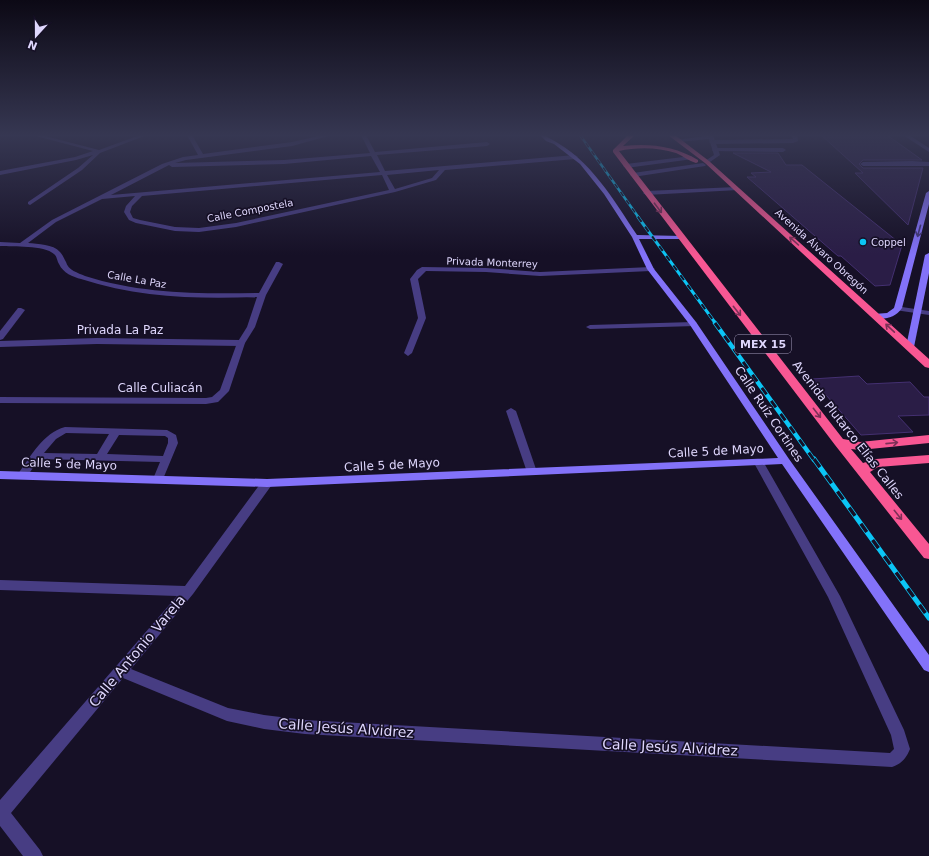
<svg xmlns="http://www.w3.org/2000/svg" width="929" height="856" viewBox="0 0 929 856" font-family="'DejaVu Sans',sans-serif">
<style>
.building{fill:#2a1d46;stroke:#443071}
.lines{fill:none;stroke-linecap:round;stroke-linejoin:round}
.lane{fill:#473d83;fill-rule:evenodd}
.street{fill:#473d83;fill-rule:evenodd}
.secondary{fill:#8372f9;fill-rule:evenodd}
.highway{fill:#f85793;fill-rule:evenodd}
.rail-far3-casing{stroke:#0bc5f5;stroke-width:2.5}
.rail-far2-casing{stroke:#0bc5f5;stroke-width:3}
.rail-far1-casing{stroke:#0bc5f5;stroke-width:4.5}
.rail-casing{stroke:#0bc5f5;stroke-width:5}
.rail-far3{stroke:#161026;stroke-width:1.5;stroke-dasharray:5;stroke-linecap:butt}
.rail-far2{stroke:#161026;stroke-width:2;stroke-dasharray:6;stroke-linecap:butt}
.rail-far1{stroke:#161026;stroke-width:3;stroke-dasharray:8;stroke-linecap:butt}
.rail{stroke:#161026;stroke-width:3.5;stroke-dasharray:10;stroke-linecap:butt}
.oneway{stroke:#7c3057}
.oneway2{stroke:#42377a}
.poi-dot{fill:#0bc5f5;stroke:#161026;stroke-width:1.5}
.labels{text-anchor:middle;stroke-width:3.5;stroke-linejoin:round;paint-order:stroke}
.far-street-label{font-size:10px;fill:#dfd7fd;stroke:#161026}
.far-poi-label{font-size:10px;fill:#dfd7fd;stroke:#161026;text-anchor:start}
.shield{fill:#161026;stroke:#a39bbc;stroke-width:1}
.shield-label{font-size:11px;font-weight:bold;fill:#dfd7fd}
.street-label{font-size:12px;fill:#dfd7fd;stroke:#161026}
.near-street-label{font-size:14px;fill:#dfd7fd;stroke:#161026}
</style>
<rect width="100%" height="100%" fill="#161026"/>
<g class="building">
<path d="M821,135H887L922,160H863L859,164L863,168H923L908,225L855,173H863Z"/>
<path d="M733,153H778L786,165H802L902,245L890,285L875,286L841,256H838L747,177H756L751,173L771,172Z"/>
<path d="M859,376L867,384L910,382L924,397H929V415L898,416L913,432L861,435L812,379Z"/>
</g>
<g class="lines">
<g class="lane">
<path d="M792,135H797L798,141L793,143L712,144L709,142L712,140L793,139Z"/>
<path d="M715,148H783L786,150L783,152L713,151L712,150Z"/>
<path d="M691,156L694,158L693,159L626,168L623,166L626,164Z"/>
<path d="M912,161L929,162V166H863L860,164L863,162Z"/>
<path d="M703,163L706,165L705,166L633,177L630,175L633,173Z"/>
<path d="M736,187L738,188V190L646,195L643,193L646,191Z"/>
<path d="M895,306L929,311V315L895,310Z"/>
<path d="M693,322H696L697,324L696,326L590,329L586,327L590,325Z"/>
<path d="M97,338L241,340L245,343L241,346L97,344L0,347V341Z"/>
<path d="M511,408L516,411L537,472L536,474H528L527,472L506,411Z"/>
<path d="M65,427L167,430L176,435L178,443L163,479L162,482H154L153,479L160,462L39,459L26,478H18L17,476L18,474C31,456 43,433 65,427ZM66,433L109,434L97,454L44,453L56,439ZM119,435L165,436L168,438V443L163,456L107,454Z"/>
</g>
<g class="street">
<path d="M32,135H41L99,150L140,135H147L100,153L82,170L30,205L28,204V202L78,168L93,155L76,160L0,175V171L75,157L93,151Z"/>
<path d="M187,135H192L203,154L292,142L323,135H332L292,146L186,160L175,163L284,160L370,153L361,135H366L375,152L487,142L490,144L487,146L377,155L385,171L575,155L578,157L575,159L445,170L436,180L395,192L236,227L199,232L175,231L136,223L129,220L124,212L126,206L135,196L102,199L56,222L28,243C38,244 53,244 60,252C63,255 64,259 66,262C68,270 78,273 85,276C141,294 201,294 259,293L276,262H279L283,264L266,295L255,327L245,343L229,391L218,402L206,404L0,403V397L206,398L212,397L220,390L237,343L247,327L257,297C198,299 139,298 81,279C73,277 63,273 59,264C57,261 57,256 54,254C44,245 13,247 0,246V242L20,243L52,220L162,164L183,157L198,155ZM371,156L380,172L111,195L169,165L172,167L284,164ZM439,170L432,178L395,189L387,175ZM382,175L389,190L236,223L199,228L175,227L140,220L133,218L130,212L132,206L142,196Z"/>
<path d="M713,135L720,155L707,164L704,162L705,161L714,155L709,139L679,142L676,140Z"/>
<path d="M903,135H909L929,148V152Z"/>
<path d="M422,267L486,268L540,272L651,267L655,269L651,271L540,276L486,272L426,271L418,279L426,318L412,353L408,356L404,353L418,318L410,279L417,270Z"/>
<path d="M18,308H21L25,310L3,339L0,340V331Z"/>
<path d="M759,460L764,463L840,596L904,730L910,749C906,759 901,764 892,767L305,734L264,729L227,721L123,678L11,813L40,850L43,856H23L0,826V800L177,596L0,590V580L185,586L263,480H271L272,483L271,486L193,594L131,669L228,708L264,715L305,720L890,753L894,749L891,735L828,597L754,463Z"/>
</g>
<g class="secondary">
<path d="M540,135C545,135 546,137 551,139C591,160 613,199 637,235L682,236L683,237L680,239H639L654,269L696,322L789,459L929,655V672L924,670L782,464L267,487L0,479V471L267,479L778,458L690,325L647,269L632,237L604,194L580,164L554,144L546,141Z"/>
<path d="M929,191V204L902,308C895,318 885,320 874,318V314L887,313L894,308L926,193Z"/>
<path d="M929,253V273L914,347L910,350L906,347L925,255Z"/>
</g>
<g class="highway">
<path d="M628,135H635L623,146C650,143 675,146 698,160V162L696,163C689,161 683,156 676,153C658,147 636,147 619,151L843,439L860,442L929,435V443L860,450L851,449L863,463L876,459L929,455V463L878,467L870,472L929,544V559L924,558L835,445L613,152V150Z"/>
<path d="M668,135H675L709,161L929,359V368L925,367L705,163Z"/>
</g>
<defs>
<path id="rail-far3" d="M580,135L639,218"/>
<path id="rail-far2" d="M638,217L716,324"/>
<path id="rail-far1" d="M715,323L814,460"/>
<path id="rail" d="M814,459L929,618"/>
</defs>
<use href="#rail-far3" class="rail-far3-casing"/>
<use href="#rail-far2" class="rail-far2-casing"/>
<use href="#rail-far1" class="rail-far1-casing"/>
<use href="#rail" class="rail-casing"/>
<use href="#rail-far3" class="rail-far3"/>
<use href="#rail-far2" class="rail-far2"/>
<use href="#rail-far1" class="rail-far1"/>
<use href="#rail" class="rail"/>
</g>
<defs><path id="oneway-shaft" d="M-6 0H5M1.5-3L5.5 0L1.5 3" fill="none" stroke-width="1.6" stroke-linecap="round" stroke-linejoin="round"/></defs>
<g class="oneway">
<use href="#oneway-shaft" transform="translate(658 208) rotate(53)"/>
<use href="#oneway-shaft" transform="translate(794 241) rotate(-138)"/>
<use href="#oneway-shaft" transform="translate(737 311) rotate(52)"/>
<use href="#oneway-shaft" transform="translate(890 328) rotate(-137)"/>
<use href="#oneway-shaft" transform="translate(817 413) rotate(52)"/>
<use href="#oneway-shaft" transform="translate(892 443) rotate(-6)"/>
<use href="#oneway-shaft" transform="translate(898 515) rotate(51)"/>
</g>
<use class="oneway2" href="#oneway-shaft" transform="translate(919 231) rotate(105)"/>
<linearGradient id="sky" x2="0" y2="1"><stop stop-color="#0c0915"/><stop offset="0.53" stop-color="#363752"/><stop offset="1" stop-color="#363752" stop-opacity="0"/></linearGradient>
<rect width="929" height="255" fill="url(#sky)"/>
<circle class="poi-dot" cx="863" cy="242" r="4"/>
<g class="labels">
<g class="far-street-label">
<text transform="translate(250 210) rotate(-11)" y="4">Calle Compostela</text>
<text transform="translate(822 251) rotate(42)" y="4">Avenida Álvaro Obregón</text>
<text transform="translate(492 262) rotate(2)" y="4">Privada Monterrey</text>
<text transform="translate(137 279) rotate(10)" y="4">Calle La Paz</text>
</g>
<g class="far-poi-label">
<text x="871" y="246">Coppel</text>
</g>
<rect class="shield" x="735" y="335" width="56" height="18" rx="3"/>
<g class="shield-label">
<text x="763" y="348">MEX 15</text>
</g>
<g class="street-label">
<text x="120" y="334">Privada La Paz</text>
<text x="160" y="392">Calle Culiacán</text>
<text transform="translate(769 414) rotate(56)" y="4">Calle Ruíz Cortines</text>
<text transform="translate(848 430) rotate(52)" y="4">Avenida Plutarco Elías Calles</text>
<text transform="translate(716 451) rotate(-3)" y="4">Calle 5 de Mayo</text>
<text transform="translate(69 464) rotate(2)" y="4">Calle 5 de Mayo</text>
<text transform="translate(392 465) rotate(-3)" y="4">Calle 5 de Mayo</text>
</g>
<g class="near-street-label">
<text transform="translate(137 651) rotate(-50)" y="5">Calle Antonio Varela</text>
<text transform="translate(346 728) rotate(4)" y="5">Calle Jesús Alvidrez</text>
<text transform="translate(670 747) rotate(3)" y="5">Calle Jesús Alvidrez</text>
</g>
</g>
<g transform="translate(36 36) rotate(201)" stroke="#161026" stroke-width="3" paint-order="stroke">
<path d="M0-3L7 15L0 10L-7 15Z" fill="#dfd7fd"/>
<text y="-6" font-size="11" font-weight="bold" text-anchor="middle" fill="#dfd7fd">N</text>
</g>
</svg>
